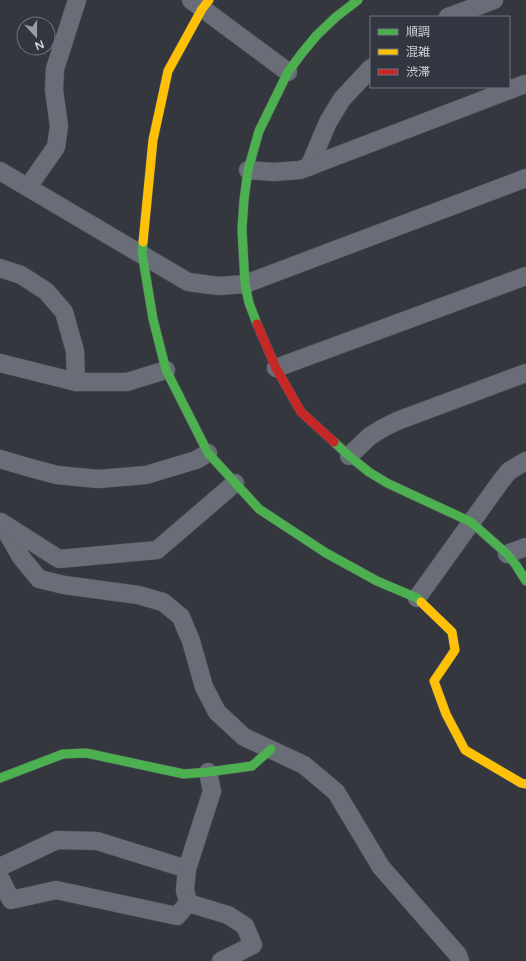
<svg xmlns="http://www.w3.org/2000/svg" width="526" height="961" viewBox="0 0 526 961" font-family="'Varela Round','Noto Sans JP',sans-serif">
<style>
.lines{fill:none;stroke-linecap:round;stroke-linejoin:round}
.street-casing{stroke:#515459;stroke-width:19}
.fast-casing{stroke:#515459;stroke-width:10}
.slow-casing{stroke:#515459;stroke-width:10}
.jam-casing{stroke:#515459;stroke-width:10}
.street{stroke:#686d77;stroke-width:18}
.fast{stroke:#4caf50;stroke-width:9}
.slow{stroke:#ffc107;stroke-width:9}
.jam{stroke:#c62828;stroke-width:9}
</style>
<rect width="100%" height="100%" fill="#34373e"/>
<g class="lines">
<defs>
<g id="street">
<path d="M191,0L288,72"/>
<path d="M448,17L494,0"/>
<path d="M309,167L328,122L342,99L371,68"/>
<path d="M248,170L274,172L300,170L525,84L526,85"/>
<path d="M0,171L188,282L219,286L245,284L526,178"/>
<path d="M28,187L56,147L59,126L54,90L55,69L77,0"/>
<path d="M0,268L21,275L46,291L64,312L75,351L76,382"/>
<path d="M0,363L76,382H127L166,370"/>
<path d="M276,368L526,276"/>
<path d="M349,456L370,436L383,428L397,421L526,373"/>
<path d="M0,459L27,467L57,475L98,479L146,475L196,460L208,453"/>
<path d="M1,522L21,557L39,579L64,585L138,595L163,602L181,617L191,641L204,687L217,712L244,737L304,765L336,792L381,867L458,955L460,961"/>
<path d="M4,524L59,559L157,550L235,483"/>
<path d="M507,554L526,547"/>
<path d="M417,598L501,481L509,471L526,461"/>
<path d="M0,867L57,840L97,841L187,869"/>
<path d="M0,878L11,900L56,890L177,916L188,903L185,890L187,869L212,791L208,772"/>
<path d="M188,903L228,915L245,926L253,945L221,961"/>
</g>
<g id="fast">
<path d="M143,242L142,253L153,319L166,370L208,453L259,509L326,553L377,581L417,598L421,602"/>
<path d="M257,324L249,303L245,284L242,229L244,200L248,170L259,131L288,72L302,53L317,35L336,17L358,0"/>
<path d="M334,442L349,456L369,472L387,483L471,522L507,554L516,565L526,581"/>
<path d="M0,778L63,754L86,753L184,774L208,772L252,766L271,749"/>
</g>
<g id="slow">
<path d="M143,242L153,140L168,71L202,9L209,0"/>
<path d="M421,602L452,632L455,650L434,681L446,714L465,750L521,783L526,784"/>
</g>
<path id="jam" d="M257,324L276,368L301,412L334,442"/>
</defs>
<use href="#street" class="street-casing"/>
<use href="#fast" class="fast-casing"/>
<use href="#slow" class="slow-casing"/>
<use href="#jam" class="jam-casing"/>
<use href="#street" class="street"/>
<use href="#fast" class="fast"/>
<use href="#slow" class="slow"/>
<use href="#jam" class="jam"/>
</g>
<rect x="370" y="16" width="140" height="72" fill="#313641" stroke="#70747e"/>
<rect x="378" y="29" width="20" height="6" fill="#4caf50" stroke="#70747e"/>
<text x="406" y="36" font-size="12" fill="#cfd2d9">順調</text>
<rect x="378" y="49" width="20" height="6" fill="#ffc107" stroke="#70747e"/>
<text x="406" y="56" font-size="12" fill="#cfd2d9">混雑</text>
<rect x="378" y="69" width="20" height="6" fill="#c62828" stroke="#70747e"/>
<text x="406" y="76" font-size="12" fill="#cfd2d9">渋滞</text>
<g transform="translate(36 36) rotate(159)"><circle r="19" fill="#313641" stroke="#70747e"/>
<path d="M0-3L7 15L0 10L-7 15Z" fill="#999ca3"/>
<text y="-6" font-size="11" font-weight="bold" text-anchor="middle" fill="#cfd2d9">N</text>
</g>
</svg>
